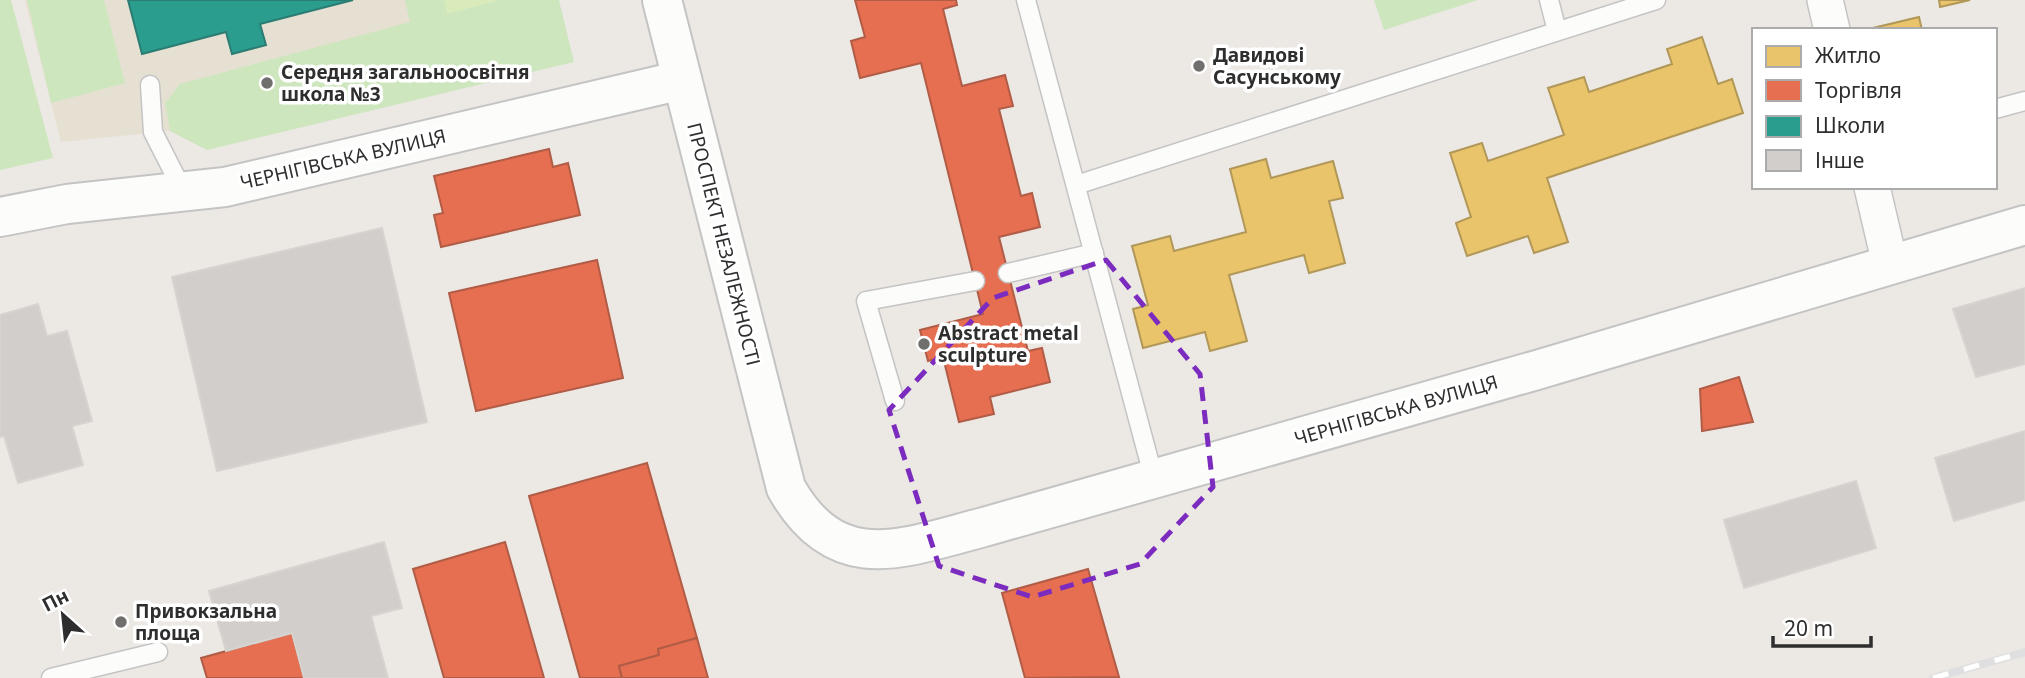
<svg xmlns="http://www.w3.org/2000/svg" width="2025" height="678" viewBox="0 0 2025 678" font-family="'Noto Sans',sans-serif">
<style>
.education{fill:#e6e0d3}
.green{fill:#cee6be}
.pitch{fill:#d9eabb}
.homes{fill:#e9c46a;stroke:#b19758;stroke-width:2}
.shops{fill:#e76f51;stroke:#b05c46;stroke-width:2}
.schools{fill:#2a9d8f;stroke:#2b7c72;stroke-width:2}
.building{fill:#d1cecb;stroke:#d7d4d0;stroke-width:2}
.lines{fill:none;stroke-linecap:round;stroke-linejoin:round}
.lane-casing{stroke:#c5c4c5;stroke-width:21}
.street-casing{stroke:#c5c4c5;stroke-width:38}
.secondary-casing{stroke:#c5c4c5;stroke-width:42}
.lane{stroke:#fcfcfb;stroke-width:18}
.street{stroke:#fcfcfb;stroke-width:35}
.secondary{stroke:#fcfcfb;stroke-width:38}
.rail-casing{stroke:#dfdfe1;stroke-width:8}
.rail{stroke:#fff;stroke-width:5;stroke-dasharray:16;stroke-linecap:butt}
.marked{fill:none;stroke:#7b2cbf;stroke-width:5;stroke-dasharray:14 9;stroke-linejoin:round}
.poi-dot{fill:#706f6e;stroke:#fff;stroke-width:2.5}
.labels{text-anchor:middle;stroke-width:7;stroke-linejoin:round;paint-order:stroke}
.poi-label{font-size:19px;font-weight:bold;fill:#2e2e2e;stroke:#fff;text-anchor:start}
.street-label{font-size:19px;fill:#2e2e2e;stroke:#fff}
</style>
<rect width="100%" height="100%" fill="#ece8e4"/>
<path class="education" d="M25,0H558L207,150L170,131L61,142Z"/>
<g class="green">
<path d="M0,0H11L53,158L0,170Z"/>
<path d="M27,0H104L125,83L51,103Z"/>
<path d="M405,0H559L574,62L207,150L170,131L165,103L180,84L410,22Z"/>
<path d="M1374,0H1478L1384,30Z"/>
</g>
<path class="pitch" d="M444,0H500L447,14Z"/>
<g class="homes">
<path d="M1939,0H1970L1940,7Z"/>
<path d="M1919,17L1922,30H1874L1873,28Z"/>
<path d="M1702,37L1718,84L1732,79L1743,113L1547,178L1568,242L1534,253L1528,236L1467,256L1456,223L1471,217L1450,153L1482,143L1488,161L1564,135L1548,88L1584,77L1589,92L1672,64L1667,49Z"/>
<path d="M1266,159L1271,178L1333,161L1343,198L1329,201L1345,263L1309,273L1304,255L1229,275L1247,341L1210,351L1205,332L1143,348L1133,309L1148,305L1132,246L1170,236L1174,251L1246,232L1230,169Z"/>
</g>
<g class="shops">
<path d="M855,0H956L957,5L943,9L962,86L1005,75L1013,106L999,109L1021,196L1032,193L1040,227L999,237L1028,351L1042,348L1050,382L990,397L994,414L959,422L943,357L928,361L920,330L983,314L921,63L860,78L851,41L865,37Z"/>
<path d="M549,149L553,167L568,163L580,215L441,247L434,215L443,213L434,176Z"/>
<path d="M597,260L623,378L476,411L449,293Z"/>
<path d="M1739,377L1753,422L1702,431L1700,389Z"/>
<path d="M647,463L697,638L658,649L659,655L619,666L622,678H580L529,496Z"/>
<path d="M505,542L544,678H444L413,569Z"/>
<path d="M1088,569L1119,677L1025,678L1002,593Z"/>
<path d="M292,633L304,678H207L201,658Z"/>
<path d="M697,638L708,678H622L619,666L659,655L658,649Z"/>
</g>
<path class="schools" d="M128,0H353L260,24L266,45L232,54L226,32L142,54Z"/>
<g class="building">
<path d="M382,228L427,422L217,471L172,277Z"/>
<path d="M2025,288V364L1976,377L1953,309Z"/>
<path d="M38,304L47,336L67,331L92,421L72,426L83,465L18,483L4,436L0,437V315Z"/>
<path d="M2025,431V500L1954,521L1935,458Z"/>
<path d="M1856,481L1876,548L1744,588L1724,520Z"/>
<path d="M384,542L402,608L371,616L388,678H304L292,633L226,651L209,591Z"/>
</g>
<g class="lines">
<defs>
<g id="lane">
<path d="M1026,0L1154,479"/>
<path d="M1549,0L1557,31"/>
<path d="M150,85L153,132L184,193"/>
<path d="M1995,109L2025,101"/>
<path d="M1076,185L1656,0"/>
<path d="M1008,273L1094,253"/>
<path d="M895,401L866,301L975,281"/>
<path d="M51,678L158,652"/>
</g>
<g id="street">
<path d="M1825,0L1832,30"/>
<path d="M1872,187L1890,264"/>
</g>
<g id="secondary">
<path d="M662,0L786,488C837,578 903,548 984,527L1537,370L2025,225"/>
<path d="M0,217L67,204L225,187L682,80"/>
</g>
</defs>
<use href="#lane" class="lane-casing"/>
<use href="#street" class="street-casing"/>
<use href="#secondary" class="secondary-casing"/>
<use href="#lane" class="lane"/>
<use href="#street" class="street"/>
<use href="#secondary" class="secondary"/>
<defs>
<path id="rail" d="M1933,678L2025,652"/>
</defs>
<use href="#rail" class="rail-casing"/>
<use href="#rail" class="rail"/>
</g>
<path class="marked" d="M1106,260L1200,374L1213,487L1140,564L1032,597L939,566L889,410L993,298Z"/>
<g class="poi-dot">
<circle cx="1199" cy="66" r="7"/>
<circle cx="267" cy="83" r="7"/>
<circle cx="924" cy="344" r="7"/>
<circle cx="121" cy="622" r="7"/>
</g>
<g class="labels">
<g class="poi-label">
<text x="1213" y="62">Давидові<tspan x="1213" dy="22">Сасунському</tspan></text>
<text x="281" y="79">Середня загальноосвітня<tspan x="281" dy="22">школа №3</tspan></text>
<text x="938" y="340">Abstract metal<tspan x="938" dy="22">sculpture</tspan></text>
<text x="135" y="618">Привокзальна<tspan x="135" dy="22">площа</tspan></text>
</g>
<g class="street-label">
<text transform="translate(343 159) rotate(-13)" y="7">ЧЕРНІГІВСЬКА ВУЛИЦЯ</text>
<text transform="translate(724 244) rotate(76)" y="7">ПРОСПЕКТ НЕЗАЛЕЖНОСТІ</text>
<text transform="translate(1396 410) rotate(-16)" y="7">ЧЕРНІГІВСЬКА ВУЛИЦЯ</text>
</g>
</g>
<rect x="1752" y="28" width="245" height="161" fill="#ffffff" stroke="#ababab" stroke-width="2"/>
<rect x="1766" y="46" width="35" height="21" fill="#e9c46a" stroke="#ababab" stroke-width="2"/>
<text x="1815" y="63" font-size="21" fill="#2e2e2e">Житло</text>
<rect x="1766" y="80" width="35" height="21" fill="#e76f51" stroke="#ababab" stroke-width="2"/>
<text x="1815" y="98" font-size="21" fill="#2e2e2e">Торгівля</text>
<rect x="1766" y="116" width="35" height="21" fill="#2a9d8f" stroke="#ababab" stroke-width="2"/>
<text x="1815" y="133" font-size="21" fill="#2e2e2e">Школи</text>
<rect x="1766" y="150" width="35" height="21" fill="#d1cecb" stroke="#ababab" stroke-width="2"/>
<text x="1815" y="168" font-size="21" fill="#2e2e2e">Інше</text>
<g transform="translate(63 615) rotate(333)" stroke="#ffffff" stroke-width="5" paint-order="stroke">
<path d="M0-5L12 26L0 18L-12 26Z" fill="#2e2e2e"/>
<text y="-10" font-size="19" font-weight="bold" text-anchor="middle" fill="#2e2e2e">Пн</text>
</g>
<path d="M1773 636v10h98v-10" fill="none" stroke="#2e2e2e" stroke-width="3.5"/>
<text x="1784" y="636" font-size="21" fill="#2e2e2e" stroke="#ffffff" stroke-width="5" paint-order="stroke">20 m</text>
</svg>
